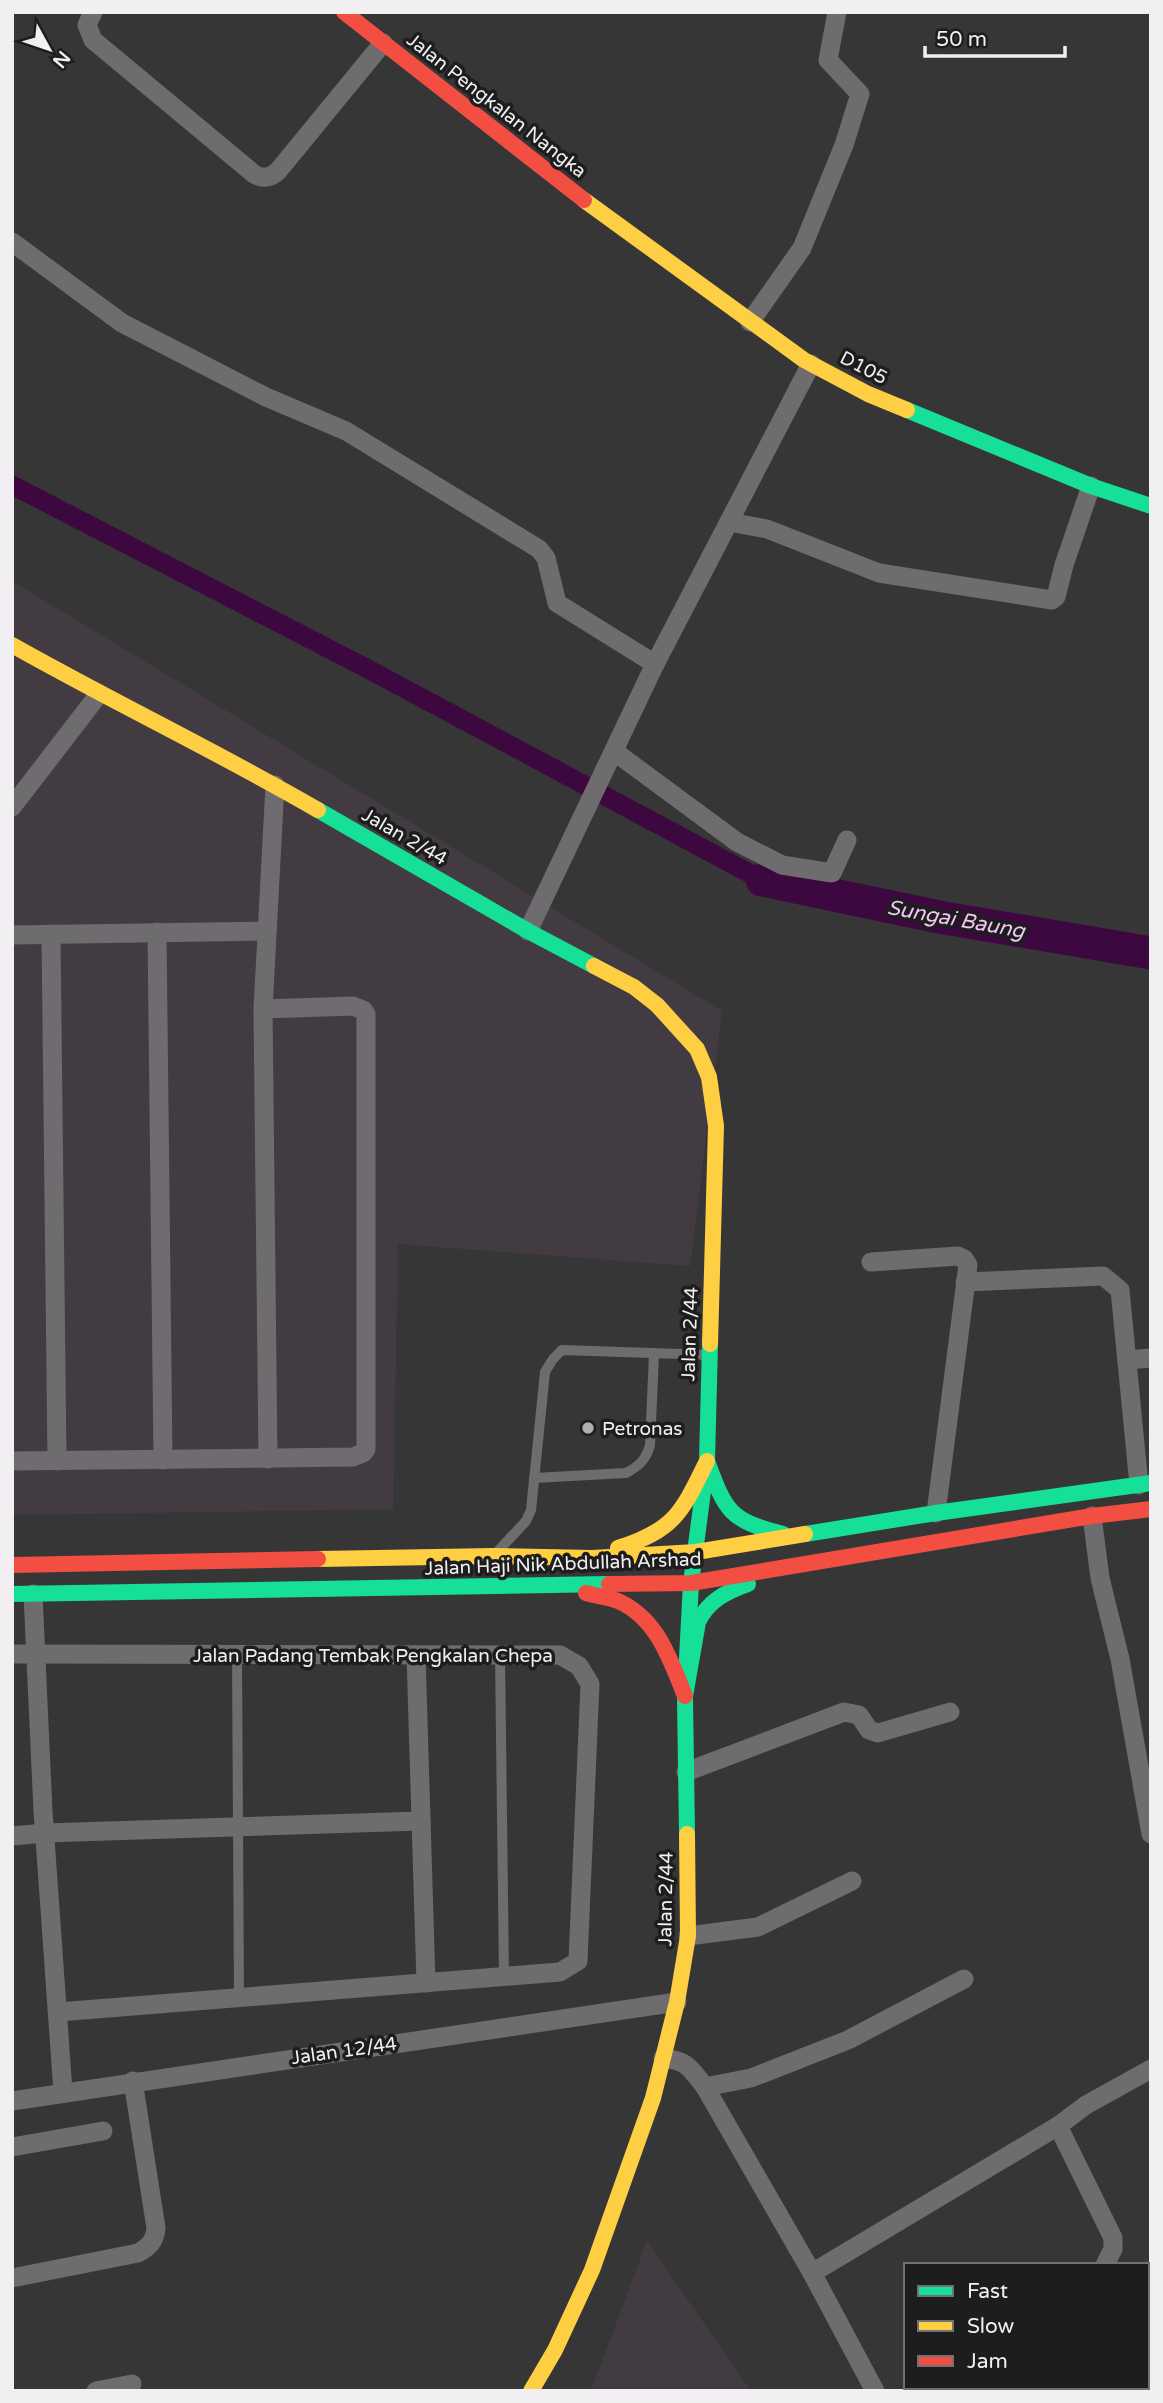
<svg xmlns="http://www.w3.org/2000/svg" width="1163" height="2403" viewBox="0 0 1163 2403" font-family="'Varela Round',sans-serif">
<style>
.built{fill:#423c42}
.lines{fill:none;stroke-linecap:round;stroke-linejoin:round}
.canal{stroke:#3c083f;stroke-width:19}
.river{stroke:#3c083f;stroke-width:33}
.lane{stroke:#6e6c6e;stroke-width:10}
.street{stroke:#6e6c6e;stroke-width:19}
.fast{stroke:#16e098;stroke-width:16}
.slow{stroke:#ffcf43;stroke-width:16}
.jam{stroke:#f24e42;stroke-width:16}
.poi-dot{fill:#b0aeb0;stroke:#1e1d1e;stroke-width:2.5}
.labels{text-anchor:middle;stroke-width:7;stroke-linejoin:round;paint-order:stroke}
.street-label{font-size:19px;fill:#f1eff1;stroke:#1e1d1e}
.poi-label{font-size:19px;fill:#f1eff1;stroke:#1e1d1e;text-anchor:start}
.water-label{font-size:21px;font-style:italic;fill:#f4c4f5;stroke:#1e1d1e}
</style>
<rect width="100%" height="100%" fill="#373637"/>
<g class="built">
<path d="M12,581L722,1011L690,1266L398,1244L393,1509L12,1515Z"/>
<path d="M647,2241L751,2391H591Z"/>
</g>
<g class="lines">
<path class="canal" d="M12,485L366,668L762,880"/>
<path class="river" d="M762,880L939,917L1151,953"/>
<g class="lane">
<path d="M534,1478L626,1473C639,1466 646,1460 650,1445L654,1354"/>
<path d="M499,1550L526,1521L531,1510L545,1372L553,1359L562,1350L710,1355"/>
<path d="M237,1655L239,1997"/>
<path d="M500,1655L504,1977"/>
</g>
<g class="street">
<path d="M93,12L87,25L93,40L254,174C262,179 271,178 278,171L383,43"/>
<path d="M12,242L122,323L266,397L346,431L539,549L546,558L557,603L655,664"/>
<path d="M750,322L802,248L844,145L860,94L828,60L837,12"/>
<path d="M729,522L767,529L879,573L1052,600L1056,597L1064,565L1091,486"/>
<path d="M615,752L737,842L782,865L832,873L847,840"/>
<path d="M12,807L99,694"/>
<path d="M528,931L655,664L811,364"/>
<path d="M157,932L163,1460"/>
<path d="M51,934L57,1461"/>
<path d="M12,935L267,931"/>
<path d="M871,1262L958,1256L964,1259L968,1265L936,1513"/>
<path d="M965,1282L1103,1276L1120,1290L1139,1485"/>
<path d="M1127,1360L1151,1358"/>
<path d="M268,1459L263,1009L275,785"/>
<path d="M12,1461L353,1457L363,1453L366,1449V1014L363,1010L353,1006L263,1009"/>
<path d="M1092,1516L1100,1578L1120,1659L1151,1834"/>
<path d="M33,1594L43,1811L63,2092"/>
<path d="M12,1654L560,1655L579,1666L590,1684L578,1961L560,1972L58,2012"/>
<path d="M416,1655L426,1983"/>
<path d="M686,1772L844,1712L859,1715L869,1730L878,1733L950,1712"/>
<path d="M12,1836L45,1833L421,1821"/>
<path d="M688,1936L758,1927L852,1881"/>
<path d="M663,2058C688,2061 690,2068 705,2087L812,2273L875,2391"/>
<path d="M705,2087L751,2078L848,2040L964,1979"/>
<path d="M12,2101L677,2002"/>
<path d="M1058,2126L1113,2238V2249L1105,2265"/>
<path d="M12,2147L103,2131"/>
<path d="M1147,2271L1151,2275"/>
<path d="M812,2273L1058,2126L1086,2105L1151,2069"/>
<path d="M12,2278L138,2253C149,2247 155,2241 156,2228L133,2081"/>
<path d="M1093,2387L1096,2391"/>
<path d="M96,2391L132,2384"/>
</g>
<g class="fast">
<path d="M907,410L1091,486L1151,506"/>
<path d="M318,810L528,931L594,966"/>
<path d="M707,1461C726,1512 729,1520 783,1534"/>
<path d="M805,1534L936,1513L1151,1483"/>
<path d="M12,1594L609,1584"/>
<path d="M685,1696L698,1622C709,1600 726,1592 748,1584"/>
<path d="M687,1834L685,1696L691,1583L707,1461L710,1344"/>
</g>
<g class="slow">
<path d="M584,200L804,360L868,394L907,410"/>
<path d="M12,645C113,702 218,752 318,810"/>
<path d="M594,966L634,987L657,1005L697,1049L709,1077L716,1126L710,1344"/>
<path d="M618,1548C675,1530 682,1512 707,1461"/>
<path d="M318,1559L493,1556L592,1558L696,1552L805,1534"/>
<path d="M531,2391L555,2350L592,2270L653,2098L677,2002L688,1936L687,1834"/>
</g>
<g class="jam">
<path d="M344,12L584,200"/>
<path d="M12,1565L318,1559"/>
<path d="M609,1584L691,1583L1092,1516L1151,1509"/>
<path d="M586,1593C596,1596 608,1597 618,1601C657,1618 670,1659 685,1696"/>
</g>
</g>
<circle class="poi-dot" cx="588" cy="1428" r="7"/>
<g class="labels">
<g class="street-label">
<text transform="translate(497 105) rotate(38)" y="7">Jalan Pengkalan Nangka</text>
<text transform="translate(864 367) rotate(27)" y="7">D105</text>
<text transform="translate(405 836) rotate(30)" y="7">Jalan 2/44</text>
<text transform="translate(689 1334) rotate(-88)" y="7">Jalan 2/44</text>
<text transform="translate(563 1563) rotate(-2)" y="7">Jalan Haji Nik Abdullah Arshad</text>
<text x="373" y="1662">Jalan Padang Tembak Pengkalan Chepa</text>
<text transform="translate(665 1899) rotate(-89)" y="7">Jalan 2/44</text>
<text transform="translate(344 2050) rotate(-8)" y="7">Jalan 12/44</text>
</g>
<g class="poi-label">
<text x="602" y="1435">Petronas</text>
</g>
<g class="water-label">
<text transform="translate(956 919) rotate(10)" y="7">Sungai Baung</text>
</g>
</g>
<rect width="1163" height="2403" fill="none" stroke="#f1eff1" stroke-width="28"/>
<rect x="904" y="2263" width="245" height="126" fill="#1e1d1e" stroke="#727172" stroke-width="2"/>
<rect x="918" y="2286" width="35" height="10" fill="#16e098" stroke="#727172" stroke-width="2"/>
<text x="967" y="2298" font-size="21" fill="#f1eff1">Fast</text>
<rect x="918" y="2321" width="35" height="10" fill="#ffcf43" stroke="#727172" stroke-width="2"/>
<text x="967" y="2333" font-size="21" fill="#f1eff1">Slow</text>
<rect x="918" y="2356" width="35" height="10" fill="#f24e42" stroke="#727172" stroke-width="2"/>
<text x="967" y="2368" font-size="21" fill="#f1eff1">Jam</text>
<g transform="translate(49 49) rotate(130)" stroke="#1e1d1e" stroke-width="5" paint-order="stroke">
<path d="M0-5L12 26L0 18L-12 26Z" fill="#f1eff1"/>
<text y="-10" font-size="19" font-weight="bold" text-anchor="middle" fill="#f1eff1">N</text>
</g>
<path d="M925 46v10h140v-10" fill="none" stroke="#f1eff1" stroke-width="3.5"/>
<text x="936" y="46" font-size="21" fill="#f1eff1" stroke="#1e1d1e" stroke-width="5" paint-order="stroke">50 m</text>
</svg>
